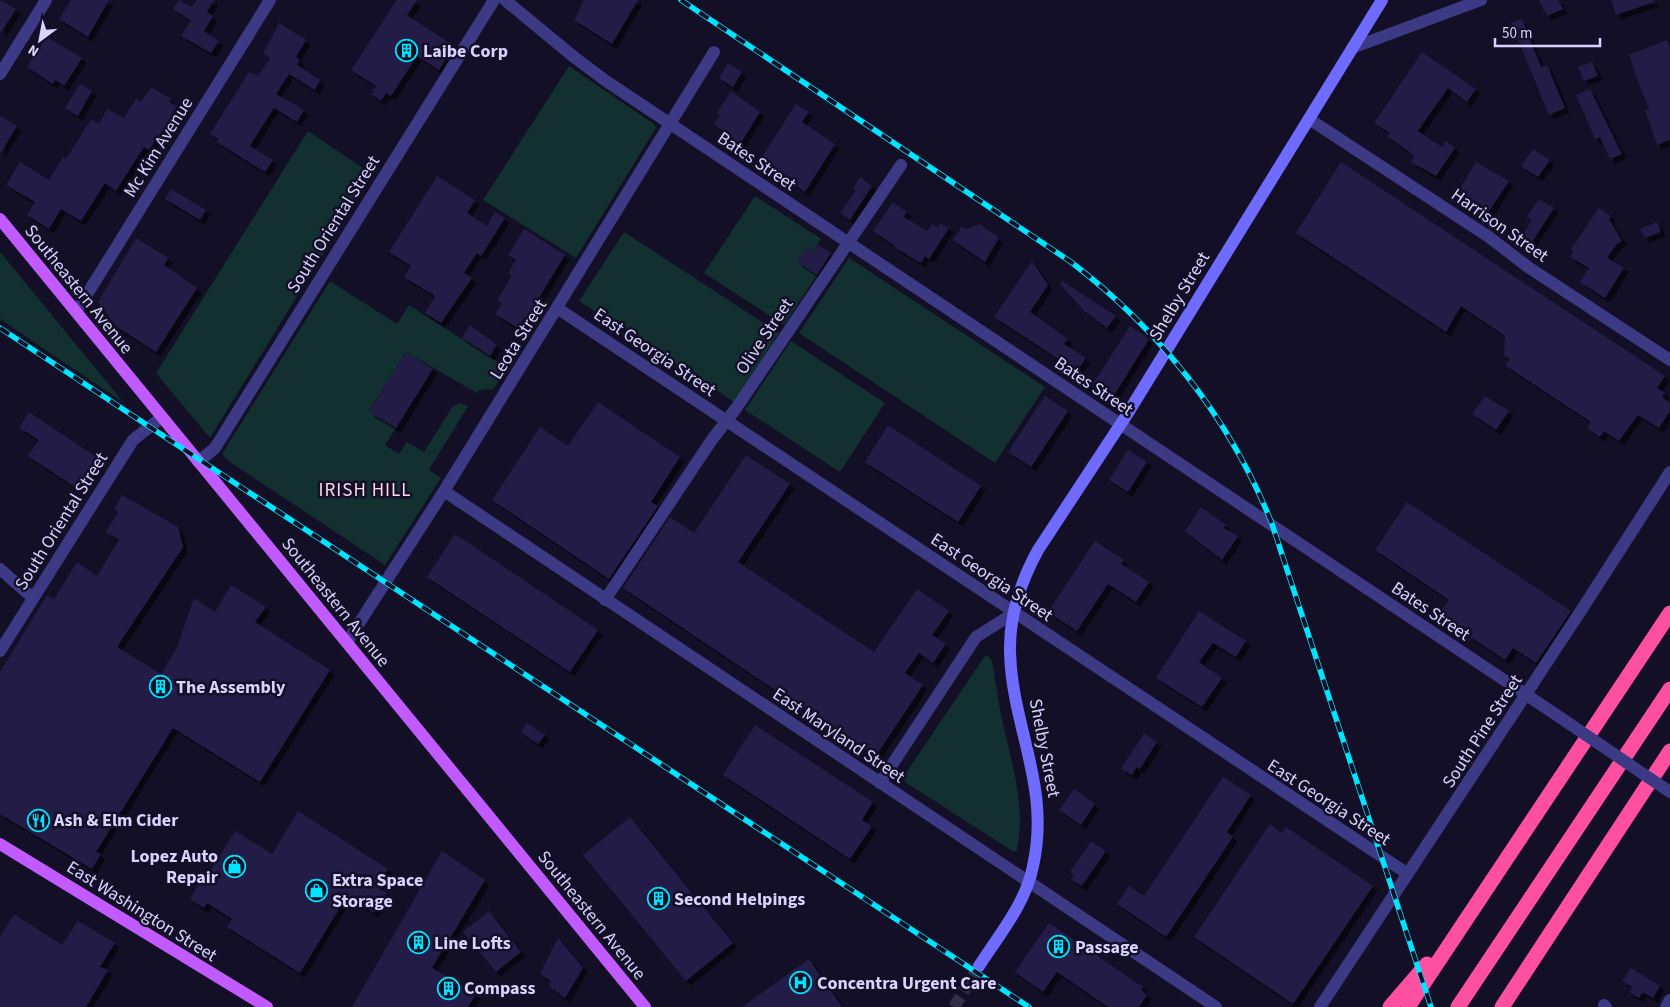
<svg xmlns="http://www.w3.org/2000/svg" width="1670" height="1007" viewBox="0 0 1670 1007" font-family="'Source Sans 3',sans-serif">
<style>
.green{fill:#12302f}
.building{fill:#241b47;filter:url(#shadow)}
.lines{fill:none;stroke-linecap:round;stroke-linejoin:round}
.secondary-tunnel{stroke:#312d47;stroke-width:12;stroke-dasharray:12 6;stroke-linecap:butt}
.street{stroke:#3d3a85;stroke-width:12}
.secondary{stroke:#6f6bff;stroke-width:12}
.primary{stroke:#c25bff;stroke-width:12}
.highway{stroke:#ff4fa3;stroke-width:15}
.rail-casing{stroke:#00e5ff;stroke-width:5.5}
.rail{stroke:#130f26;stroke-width:4;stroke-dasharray:11;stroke-linecap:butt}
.street-bridge{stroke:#3d3a85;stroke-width:12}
.labels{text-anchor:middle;stroke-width:5;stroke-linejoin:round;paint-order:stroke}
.poi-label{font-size:18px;font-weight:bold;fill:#d9d4ff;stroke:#130f26;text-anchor:start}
.street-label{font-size:18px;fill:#d9d4ff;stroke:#130f26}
.neighbourhood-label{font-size:19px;letter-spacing:1px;fill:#ffd6f0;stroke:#130f26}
</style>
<defs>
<filter id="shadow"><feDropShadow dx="4.5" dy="4.5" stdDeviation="0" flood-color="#0009"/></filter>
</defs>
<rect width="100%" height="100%" fill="#130f26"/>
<g class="green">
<path d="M569,66L654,124L656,128L576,258L483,200Z"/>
<path d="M308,131L372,174L210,438L156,373Z"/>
<path d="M755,196L821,239L813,251L807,247L797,262L817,275L784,325L704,273Z"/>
<path d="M624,232L779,333L734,402L579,301Z"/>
<path d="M0,252L124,403L0,319Z"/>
<path d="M849,258L1045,387L995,463L799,333Z"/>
<path d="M330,281L397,324L409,305L507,368L493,389L479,390L477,393L406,352L369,411L396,428L385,445L399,454L407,442L424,452L453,406L460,403L468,406L429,470L441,478L385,565L230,462L222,454Z"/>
<path d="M791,341L885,403L840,472L745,410Z"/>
<path d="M987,655L992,661C995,677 997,694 1000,710C1009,756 1027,803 1017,850L1014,852L905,782L904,776L984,657Z"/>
</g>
<g class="building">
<path d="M0,0L16,9L0,34Z"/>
<path d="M71,0H109L88,37L59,19Z"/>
<path d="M179,0L192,7L197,0H214L207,12L213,16L204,31L219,41L211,53L181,36L191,21L173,9Z"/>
<path d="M397,0H417L407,15L454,46L439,70L417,56L391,96L386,93L381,101L371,94L376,86L351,70Z"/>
<path d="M584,0H638L612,44L574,20Z"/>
<path d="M1539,0H1558L1563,9L1547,16Z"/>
<path d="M1611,0H1654V2L1616,15Z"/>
<path d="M1522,19L1541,67L1547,65L1565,108L1549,115L1511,23Z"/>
<path d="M279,23L306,40L296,57L300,60L297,65L320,80L315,90L289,74L276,94L304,110L297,122L274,108L263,125L250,146L273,160L265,172L217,142L218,139L210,134L249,72L258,76L270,58L263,54Z"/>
<path d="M47,37L82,58L64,86L55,80L53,84L27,67Z"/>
<path d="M1667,40L1670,47V140L1657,145L1645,110L1649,109L1634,72H1635L1629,55Z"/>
<path d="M1422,52L1476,89L1467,102L1448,88L1418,131L1442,147L1446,141L1455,148L1436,176L1411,162L1414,157L1411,153L1387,136L1390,133L1374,123Z"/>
<path d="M1592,62L1598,76L1584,81L1578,67Z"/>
<path d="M728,63L742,72L733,87L719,78Z"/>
<path d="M80,84L92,91L78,116L65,108Z"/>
<path d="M151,87L171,99L169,102L177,106L160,136L159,135L149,150L144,147L116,191L105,183L81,221L61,209L49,229L27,215L35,202L6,185L20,162L49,180L63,157L66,159L91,119L99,124L107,109L124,118L136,99L141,102Z"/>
<path d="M1590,89L1622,154L1610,159L1600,137L1595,139L1576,95Z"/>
<path d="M731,91L760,112L740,144L714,124L720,115L717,113Z"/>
<path d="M796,104L809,112L802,122L835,144L805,192L760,160Z"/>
<path d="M0,116L17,126L0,154Z"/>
<path d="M1533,149L1550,160L1538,177L1521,166Z"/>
<path d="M1341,162L1665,376L1657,388L1665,393L1662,397L1670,403V411L1659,428L1638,415L1619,441L1604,431L1600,437L1587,428L1591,422L1506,366L1510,358L1504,355L1505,336L1461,306L1446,332L1296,233Z"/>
<path d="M1476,162L1509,181L1488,213L1457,193Z"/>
<path d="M437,176L475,200L467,213L487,226L495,212L505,218L481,256L477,253L464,273L472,278L441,323L425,313L435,296L404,277L411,266L389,252Z"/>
<path d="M860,177L872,186L850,220L840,213L856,190L853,188Z"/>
<path d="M171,189L206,210L200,220L165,199Z"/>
<path d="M1539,199L1554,208L1532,242L1522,236L1532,220L1527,217Z"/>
<path d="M893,202L907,212L904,217L927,231L932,224L938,227L940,223L949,228L929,259L925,256L921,263L894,247L895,246L873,231Z"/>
<path d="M1599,208L1611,216L1609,219L1622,241L1617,244L1608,256L1609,259L1624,268L1605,298L1580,282L1589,268L1570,257L1574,251L1571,249Z"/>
<path d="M1657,222L1661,232L1645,238L1640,229Z"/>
<path d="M980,224L999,238L985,262L953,240L962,226L966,229Z"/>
<path d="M524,229L565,255L537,301L539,302L528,319L525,317L518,328L495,314L502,303L497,300L512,275L508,273L516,260L508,255Z"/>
<path d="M136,238L168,258L164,265L197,288L156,352L117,327L98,302Z"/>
<path d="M818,245L831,253L817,275L797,262L807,247L813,251Z"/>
<path d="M1032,261L1048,285L1030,312L1068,339L1064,344L1086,358L1077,371L994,317Z"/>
<path d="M1062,281L1116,316L1107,328L1084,311L1060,284Z"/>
<path d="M470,325L497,345L490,356L462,338Z"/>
<path d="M1130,326L1149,339L1113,397L1093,384Z"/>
<path d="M406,352L433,369L396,428L369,412Z"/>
<path d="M1045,396L1068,411L1031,467L1008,452Z"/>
<path d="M1485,396L1509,411L1496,430L1472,414Z"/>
<path d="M598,402L680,457L651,502L658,506L609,579L492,500L540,427L568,446Z"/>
<path d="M29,412L101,460L81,491L28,456L39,440L19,428Z"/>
<path d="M888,425L981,486L958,522L865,462Z"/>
<path d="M1128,450L1147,462L1128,492L1109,480Z"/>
<path d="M746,455L790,484L738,562L874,652L917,589L949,611L932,635L946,644L933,663L919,653L905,673L923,685L875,757L623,588L670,517L694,533Z"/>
<path d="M122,495L178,527L183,547L117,647L161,674L177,647L194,598L215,612L231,585L266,607L255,622L330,670L260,782L173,728L96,852L101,854L92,869L0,814V672L47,595L54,599L77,562L97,576L119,540L106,532L118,512L114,509Z"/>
<path d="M1407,502L1571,611L1536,663L1513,648L1505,660L1438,615L1449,600L1375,550Z"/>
<path d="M1201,507L1226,525L1224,528L1238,536L1222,560L1185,531Z"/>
<path d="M455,534L598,630L570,672L427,577Z"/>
<path d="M1095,541L1124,560L1121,564L1149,582L1136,602L1108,584L1077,631L1048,612Z"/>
<path d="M1199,611L1246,641L1236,657L1213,643L1199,662L1222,678L1202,707L1156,678Z"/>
<path d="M527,723L545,735L538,744L521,732Z"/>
<path d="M755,725L873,802L862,820L872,826L850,859L723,775Z"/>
<path d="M1144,733L1157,742L1140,769L1137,767L1132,775L1121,769Z"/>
<path d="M1223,777L1251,795L1227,832L1233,837L1166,937L1117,904L1129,886L1144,896Z"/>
<path d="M1074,789L1095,804L1081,825L1059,810Z"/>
<path d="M298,811L388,869L377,887L387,893L374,913L347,896L300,973L227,927L232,919L207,903L204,908L190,899L199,884L202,885L235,831L272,854Z"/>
<path d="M630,817L733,943L686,981L583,855Z"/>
<path d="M1270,824L1282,833L1286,827L1373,886L1293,1004L1194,937Z"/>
<path d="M1091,841L1106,851L1082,886L1071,879L1074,875L1070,872Z"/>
<path d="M442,851L485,880L432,968L476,994L468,1007H352Z"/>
<path d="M489,911L521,952L496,972L463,932Z"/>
<path d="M14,914L62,945L78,921L115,943L100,967L108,970L86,1007H0V937Z"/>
<path d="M1049,923L1143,987L1141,990L1147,995L1139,1007H1108L1057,972L1043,992L1015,972Z"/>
<path d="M558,938L583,968L565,998L549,986L551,981L540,974Z"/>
<path d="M809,959L842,1007H742Z"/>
<path d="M1631,968L1660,986L1653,998L1643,992L1639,998L1629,992L1632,987L1622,981Z"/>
</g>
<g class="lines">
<path class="secondary-tunnel" d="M954,1007L979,966"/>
<g class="street">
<path d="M505,0L574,57L606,81L1555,714"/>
<path d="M1352,48L1481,0"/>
<path d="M0,74L46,0"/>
<path d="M1309,119L1489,237L1528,267L1670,360"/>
<path d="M557,308L1408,874"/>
<path d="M76,312L270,0"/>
<path d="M198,462L215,448L494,0"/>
<path d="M444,491L1216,1007"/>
<path d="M0,569L33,598"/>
<path d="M605,600L711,441L737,407L901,165"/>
<path d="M347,642L444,491L714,52"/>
<path d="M0,651L133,440L162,417"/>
<path d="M880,783L976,637L1014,613"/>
<path d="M1604,1005L1606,1007"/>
<path d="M1320,1007L1584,606L1670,472"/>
<path d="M1666,1007L1670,1000"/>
</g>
<path class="secondary" d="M979,966C999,935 1026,903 1033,866C1051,786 1012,728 1010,652C1009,616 1021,581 1038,550L1126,416L1382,0"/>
<g class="primary">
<path d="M0,219L645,1007"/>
<path d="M0,844L267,1007"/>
</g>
<g class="highway">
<path d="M1390,1007L1427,964"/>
<path d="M1408,1007L1670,613"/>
<path d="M1458,1007L1670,689"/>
<path d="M1502,1007L1670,751"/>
</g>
<defs>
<g id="rail">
<path d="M681,0L1071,262C1160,330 1231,420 1272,524L1431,1007"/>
<path d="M0,328L1029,1007"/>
</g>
</defs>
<use href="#rail" class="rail-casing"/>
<use href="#rail" class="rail"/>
<path class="street-bridge" d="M1555,714L1670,792"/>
</g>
<defs>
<symbol id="building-ring" viewBox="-11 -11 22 22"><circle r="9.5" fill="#130f26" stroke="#00e5ff" stroke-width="1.5"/><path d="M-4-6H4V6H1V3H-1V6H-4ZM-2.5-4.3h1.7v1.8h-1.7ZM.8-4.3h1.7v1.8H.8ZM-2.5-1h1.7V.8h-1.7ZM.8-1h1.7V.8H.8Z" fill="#00e5ff"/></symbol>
<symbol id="restaurant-ring" viewBox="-11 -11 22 22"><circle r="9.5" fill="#130f26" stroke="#00e5ff" stroke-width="1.5"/><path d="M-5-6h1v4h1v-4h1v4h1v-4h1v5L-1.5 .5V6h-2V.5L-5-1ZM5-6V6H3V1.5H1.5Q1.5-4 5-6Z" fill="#00e5ff"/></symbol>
<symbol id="shop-ring" viewBox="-11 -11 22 22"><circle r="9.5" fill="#130f26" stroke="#00e5ff" stroke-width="1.5"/><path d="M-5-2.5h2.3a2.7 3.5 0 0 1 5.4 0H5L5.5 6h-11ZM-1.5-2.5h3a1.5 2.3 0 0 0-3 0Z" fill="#00e5ff"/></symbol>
<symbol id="hospital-ring" viewBox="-11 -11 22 22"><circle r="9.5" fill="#130f26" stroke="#00e5ff" stroke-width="1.5"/><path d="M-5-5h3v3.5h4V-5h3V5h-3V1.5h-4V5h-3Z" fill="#00e5ff"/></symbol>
</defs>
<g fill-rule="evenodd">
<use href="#building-ring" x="394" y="38" width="25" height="25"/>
<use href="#building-ring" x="148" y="674" width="25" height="25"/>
<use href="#restaurant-ring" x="26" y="808" width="25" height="25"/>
<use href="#shop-ring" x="222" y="854" width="25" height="25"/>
<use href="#shop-ring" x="304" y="878" width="25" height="25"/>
<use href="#building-ring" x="646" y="886" width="25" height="25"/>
<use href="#building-ring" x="406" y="930" width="25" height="25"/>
<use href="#building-ring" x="1046" y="934" width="25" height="25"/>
<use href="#hospital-ring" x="788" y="970" width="25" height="25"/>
<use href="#building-ring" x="436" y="976" width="25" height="25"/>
</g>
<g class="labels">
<g class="poi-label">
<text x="423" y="57">Laibe Corp</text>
<text x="176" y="693">The Assembly</text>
<text x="54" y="826">Ash &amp; Elm Cider</text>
<text x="218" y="862" text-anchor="end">Lopez Auto<tspan x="218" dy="21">Repair</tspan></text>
<text x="332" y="886">Extra Space<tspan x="332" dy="21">Storage</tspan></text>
<text x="674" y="905">Second Helpings</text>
<text x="434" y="949">Line Lofts</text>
<text x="1075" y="953">Passage</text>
<text x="817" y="989">Concentra Urgent Care</text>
<text x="464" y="994">Compass</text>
</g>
<g class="street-label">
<text transform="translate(158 147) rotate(-58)" y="6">Mc Kim Avenue</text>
<text transform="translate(757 161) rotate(34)" y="6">Bates Street</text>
<text transform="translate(333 224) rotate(-58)" y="6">South Oriental Street</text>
<text transform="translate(1500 225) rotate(35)" y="6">Harrison Street</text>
<text transform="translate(79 289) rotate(51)" y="6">Southeastern Avenue</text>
<text transform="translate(1179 296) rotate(-59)" y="6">Shelby Street</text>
<text transform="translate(764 336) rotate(-56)" y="6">Olive Street</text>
<text transform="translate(518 339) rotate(-58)" y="6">Leota Street</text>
<text transform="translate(655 352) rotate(34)" y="6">East Georgia Street</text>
<text transform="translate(1094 386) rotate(34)" y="6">Bates Street</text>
<text transform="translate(61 521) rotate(-58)" y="6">South Oriental Street</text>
<text transform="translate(992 577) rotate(34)" y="6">East Georgia Street</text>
<text transform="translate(336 602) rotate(51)" y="6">Southeastern Avenue</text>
<text transform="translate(1431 611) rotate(34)" y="6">Bates Street</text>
<text transform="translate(1482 731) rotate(-57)" y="6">South Pine Street</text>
<text transform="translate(839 735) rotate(34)" y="6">East Maryland Street</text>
<text transform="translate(1045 748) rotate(79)" y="6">Shelby Street</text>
<text transform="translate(1329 802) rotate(33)" y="6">East Georgia Street</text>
<text transform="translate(142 911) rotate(32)" y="6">East Washington Street</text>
<text transform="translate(592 915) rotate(51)" y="6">Southeastern Avenue</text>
</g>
<g class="neighbourhood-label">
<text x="365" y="496">IRISH HILL</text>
</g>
</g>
<g transform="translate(40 40) rotate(212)" stroke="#130f26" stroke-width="4" paint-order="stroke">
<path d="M0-4L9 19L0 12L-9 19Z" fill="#d9d4ff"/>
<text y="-8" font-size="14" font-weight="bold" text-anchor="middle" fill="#d9d4ff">N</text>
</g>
<path d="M1495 38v8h105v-8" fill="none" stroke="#d9d4ff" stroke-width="2.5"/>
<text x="1502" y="38" font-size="15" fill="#d9d4ff" stroke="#130f26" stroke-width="4" paint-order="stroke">50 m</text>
</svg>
